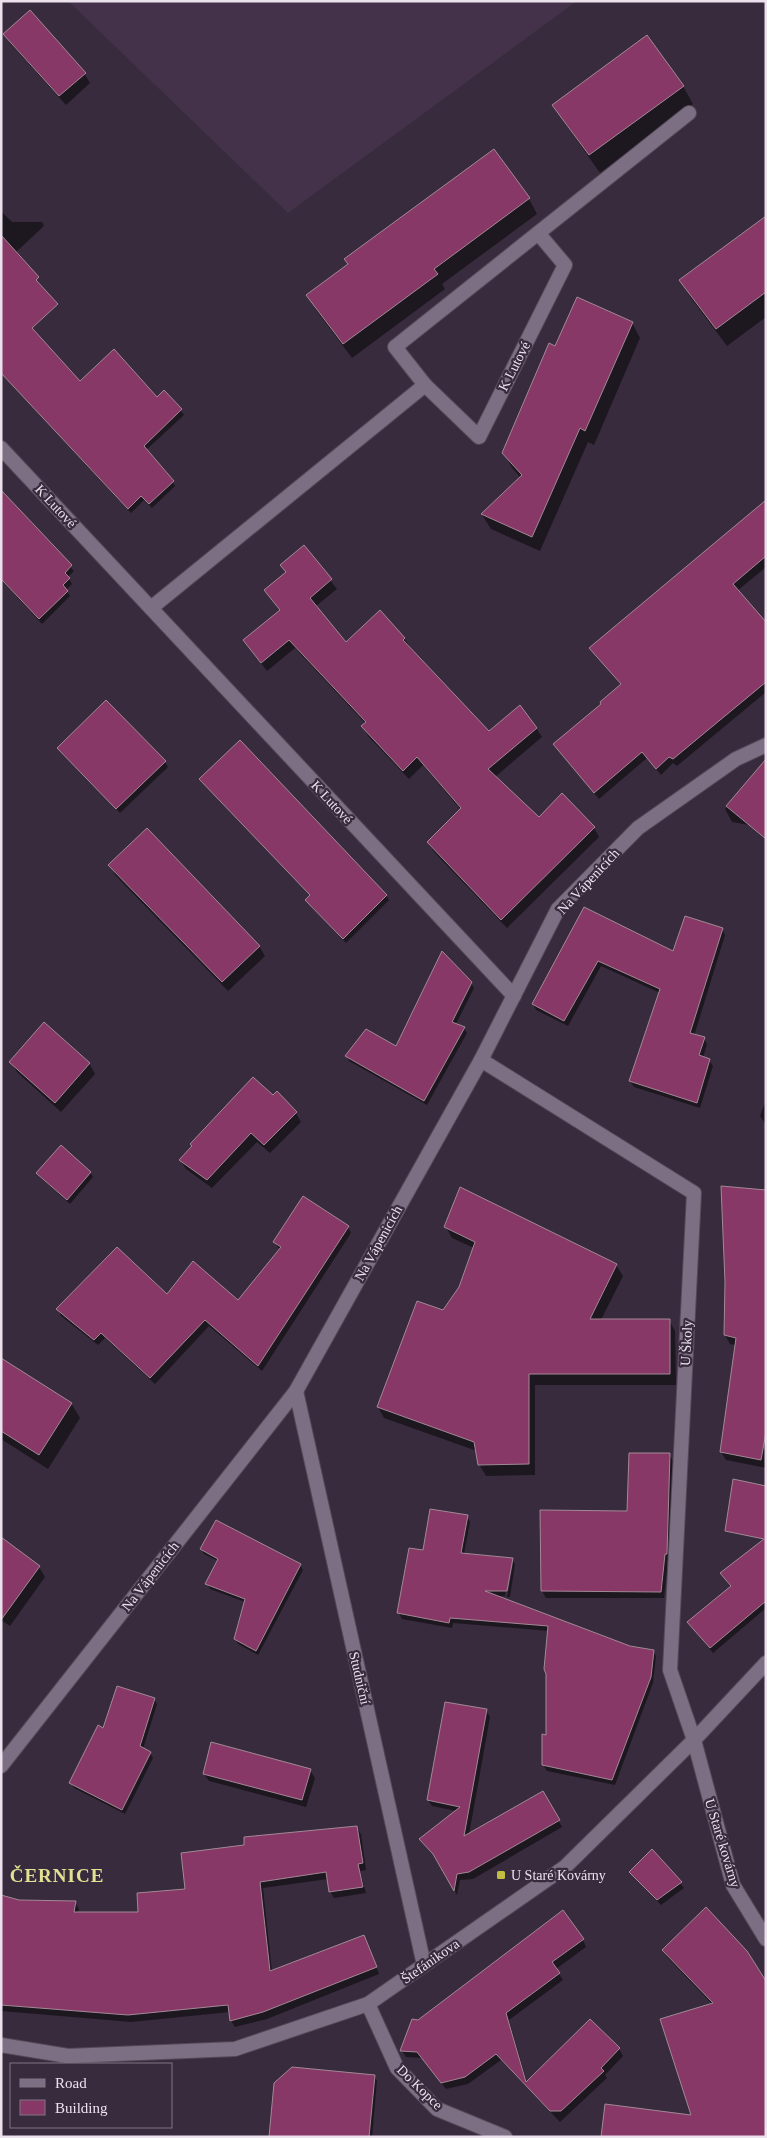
<svg xmlns="http://www.w3.org/2000/svg" width="767" height="2138" viewBox="0 0 767 2138" font-family="Georgia,serif">
<style>
.built{fill:#433249}
.shadow{fill:#0007}
.building{fill:#883867;stroke:#a28995}
.lines{fill:none;stroke-linecap:round;stroke-linejoin:round}
.minor-casing{stroke:#544a58;stroke-width:16}
.tertiary-casing{stroke:#544a58;stroke-width:16}
.minor{stroke:#7d6f83;stroke-width:14}
.tertiary{stroke:#7d6f83;stroke-width:14}
.poi-dot{fill:#c2bd3f;stroke:#382b3d;stroke-width:2}
.labels{text-anchor:middle;stroke-width:4.5;stroke-linejoin:round;paint-order:stroke}
.street-label{font-size:14px;fill:#ebe2ee;stroke:#382b3d}
.poi-label{font-size:14px;fill:#ebe2ee;stroke:#382b3d;text-anchor:start}
.district-label{font-size:19px;font-weight:bold;letter-spacing:1px;fill:#e2e091;stroke:#382b3d}
</style>
<rect width="100%" height="100%" fill="#382b3d"/>
<path class="built" d="M68,1H577L288,213Z"/>
<g class="shadow">
<path d="M5,34L84,73L90,83L66,105L11,44Z"/>
<path d="M683,86L693,104L600,173L565,123L554,105Z"/>
<path d="M529,199L537,214L442,284L445,289L352,358L316,310L308,295L349,265Z"/>
<path d="M1,211L12,222H42L44,226L16,252L1,290Z"/>
<path d="M766,218V317L727,346L691,298L681,280Z"/>
<path d="M632,323L640,338L594,445L588,442L540,551L491,529L482,515L521,478L512,468L504,452L556,347Z"/>
<path d="M1,373L80,383L157,399L164,392L184,415L146,450L167,472L175,486L152,508L144,500L131,513Z"/>
<path d="M1,492L74,571L68,577L72,584L66,590L70,596L42,624L1,580Z"/>
<path d="M766,501V567L737,591L766,624V692L677,766L673,763L661,775L647,758L599,799L555,744L603,704L621,685L591,648Z"/>
<path d="M304,547L337,589L316,606L346,644L404,638L410,647L489,732L536,728L542,737L495,777L539,818L562,795L594,828L599,837L507,928L434,852L428,843L461,810L423,765L409,779L368,736L363,726L366,724L295,648L267,671L244,641L280,611L265,590L286,573L282,565Z"/>
<path d="M58,748L165,762L168,767L120,813Z"/>
<path d="M760,768L766,828L732,822L725,809Z"/>
<path d="M201,779L386,895L389,900L346,943L310,905L307,900L311,896Z"/>
<path d="M110,865L259,946L265,956L228,991L115,875Z"/>
<path d="M585,909L674,952L722,929L725,935L694,1036L704,1039L707,1044L703,1058L709,1060L713,1066L700,1108L634,1087L630,1081L660,993L601,966L568,1026L536,1010L533,1004Z"/>
<path d="M471,983L474,988L456,1024L464,1028L467,1033L427,1105L349,1061L347,1056L397,1048Z"/>
<path d="M11,1062L89,1063L95,1074L61,1112L17,1072Z"/>
<path d="M273,1097L296,1113L301,1122L270,1153L257,1142L212,1188L186,1169L180,1160Z"/>
<path d="M766,1099V1125L760,1116Z"/>
<path d="M90,1172L93,1177L70,1204L41,1178L38,1173Z"/>
<path d="M766,1191V1468L726,1460L721,1452L736,1345L730,1344L725,1335Z"/>
<path d="M348,1227L351,1233L262,1371L209,1326L155,1384L105,1338L98,1345L61,1316L58,1309L168,1295L238,1302L280,1250L274,1242Z"/>
<path d="M446,1227L616,1265L623,1276L601,1320H669L675,1331L676,1385H535V1475L486,1476L479,1464L477,1451L384,1418L378,1407L460,1287L474,1248L452,1238Z"/>
<path d="M1,1359L71,1403L80,1418L48,1469L1,1439Z"/>
<path d="M669,1454L673,1461L670,1560H668L664,1598H546L542,1591L541,1512H628Z"/>
<path d="M467,1516L470,1522L464,1554L512,1559L515,1564L510,1597H507L513,1563H510L505,1596H496L630,1647L653,1651L656,1656L653,1683L615,1785L547,1771L543,1765L547,1736L549,1631L453,1623L452,1628L402,1619L399,1613L424,1552Z"/>
<path d="M1,1539L39,1567L45,1577L10,1626L1,1620Z"/>
<path d="M201,1549L300,1565L303,1570L258,1655L238,1644L235,1639L245,1602L210,1589L207,1584L218,1561L204,1554Z"/>
<path d="M766,1556V1608L713,1653L688,1622L731,1587L724,1578Z"/>
<path d="M154,1699L157,1704L143,1749L150,1753L153,1758L125,1814L74,1788L71,1783L104,1730Z"/>
<path d="M486,1710L490,1717L469,1835L542,1792L562,1827L473,1879L460,1880L457,1895L438,1860L420,1840L456,1811L432,1806L428,1800Z"/>
<path d="M310,1770L315,1778L306,1807L209,1781L204,1774Z"/>
<path d="M357,1828L361,1834L366,1870L360,1871L366,1893L334,1898L330,1891L328,1879L263,1888L272,1972L367,1943L379,1974L267,2019L235,2027L231,2021L230,2012L131,2022L1,2011V1896L19,1901L75,1902L79,1909L78,1913H139L186,1890L246,1846Z"/>
<path d="M652,1851L684,1888L661,1905L630,1873Z"/>
<path d="M583,1940L586,1947L556,1969L563,1980L509,2020L527,2082L619,2049L623,2056L605,2075L607,2078L560,2122L501,2060L468,2084L446,2089L422,2058L406,2057L402,2051L418,2021Z"/>
<path d="M663,1950L746,1952L695,2126L713,2005L667,1957Z"/>
<path d="M374,2076L377,2081L372,2137H270Z"/>
</g>
<g class="building">
<path d="M30,10L86,73L59,96L3,34Z"/>
<path d="M647,35L684,86L589,155L552,105Z"/>
<path d="M494,149L530,198L434,269L438,274L343,344L306,295L348,264L344,259Z"/>
<path d="M766,216V292L716,329L679,280Z"/>
<path d="M1,235L39,277L36,280L58,304L32,328L80,381L114,349L157,397L164,390L182,409L144,446L174,481L149,504L141,496L128,509L1,373Z"/>
<path d="M577,297L633,322L585,431L580,428L532,537L481,514L522,475L502,453L549,343L555,346Z"/>
<path d="M1,490L72,565L65,573L70,578L63,585L68,591L39,619L1,579Z"/>
<path d="M766,500V556L733,584L766,622V682L673,759L669,757L656,769L642,752L594,793L553,744L601,704L600,702L621,684L589,648Z"/>
<path d="M304,545L332,579L310,598L346,642L380,610L405,638L403,640L489,731L520,705L537,728L488,769L539,817L562,793L595,827L501,920L427,842L461,808L417,757L403,771L361,726L366,722L289,640L261,663L243,640L280,610L264,590L286,572L280,565Z"/>
<path d="M106,700L166,761L116,809L57,748Z"/>
<path d="M240,740L387,895L343,939L305,900L310,895L199,779Z"/>
<path d="M766,759V839L726,806Z"/>
<path d="M147,828L260,946L222,982L108,865Z"/>
<path d="M584,907L673,951L685,916L723,928L690,1033L705,1037L699,1055L710,1059L697,1103L629,1081L660,989L598,961L564,1021L532,1004Z"/>
<path d="M442,951L472,982L452,1022L465,1027L424,1101L345,1056L366,1029L396,1046Z"/>
<path d="M44,1022L90,1063L55,1103L9,1062Z"/>
<path d="M253,1077L273,1095L277,1091L297,1112L264,1145L251,1133L207,1180L179,1160L192,1146L190,1144Z"/>
<path d="M61,1145L91,1172L67,1200L36,1173Z"/>
<path d="M721,1186L766,1190V1432L761,1460L720,1452L736,1338L724,1335L725,1282Z"/>
<path d="M460,1187L617,1264L590,1319H670V1374H529V1464L478,1465L474,1442L377,1407L417,1301L443,1310L459,1287L475,1242L444,1227Z"/>
<path d="M303,1196L349,1226L258,1366L205,1320L150,1378L101,1333L94,1340L56,1309L117,1247L167,1294L193,1261L238,1300L281,1247L273,1242Z"/>
<path d="M1,1358L72,1403L39,1455L1,1431Z"/>
<path d="M629,1453H670L667,1554H665L661,1592L541,1591L540,1510L627,1511Z"/>
<path d="M733,1479L766,1486V1601L710,1648L687,1622L731,1586L720,1573L764,1539L725,1531Z"/>
<path d="M430,1509L468,1515L461,1553L513,1558L507,1591H485L630,1646L654,1650L651,1677L612,1780L542,1765V1734L546,1735V1674L544,1669L548,1626L450,1618L449,1623L397,1613L409,1548L423,1550Z"/>
<path d="M216,1520L301,1564L256,1651L234,1639L245,1599L205,1584L218,1559L200,1549Z"/>
<path d="M1,1537L40,1566L1,1620Z"/>
<path d="M117,1686L155,1698L140,1746L151,1752L122,1810L69,1783L98,1725L103,1728Z"/>
<path d="M445,1702L487,1709L464,1836L543,1791L560,1820L469,1872L457,1874L454,1891L433,1854L419,1839L460,1807L427,1800Z"/>
<path d="M211,1742L311,1769L302,1800L203,1774Z"/>
<path d="M357,1826L363,1863L358,1864L363,1887L329,1892L326,1872L260,1882L270,1971L364,1935L377,1967L263,2012L230,2021L228,2005L128,2015L1,2005V1895L19,1900L76,1901L74,1912H138L137,1893L185,1889L181,1853L244,1845V1837Z"/>
<path d="M652,1849L682,1882L657,1900L629,1872Z"/>
<path d="M706,1907L747,1951L766,1981V2137H601L605,2104L691,2115L660,2019L713,2003L662,1950Z"/>
<path d="M563,1910L584,1939L552,1962L560,1973L506,2013L526,2082L590,2019L620,2048L601,2068L604,2071L561,2111H550L496,2054L465,2077L441,2083L417,2052L400,2051L412,2019L418,2020Z"/>
<path d="M292,2067L375,2075L369,2137H269L274,2083Z"/>
</g>
<g class="lines">
<defs>
<g id="minor">
<path d="M425,385L479,437L565,265L538,233"/>
<path d="M1,448L514,996"/>
<path d="M151,608L425,385L395,347L689,113"/>
<path d="M481,1060L694,1193L670,1670L694,1740L733,1885L766,1939"/>
<path d="M296,1391L424,1965"/>
<path d="M1,1766L296,1391L481,1060L558,909L638,828L736,759L766,745"/>
<path d="M368,2004L397,2068L437,2109L505,2137"/>
</g>
<path id="tertiary" d="M1,2045L68,2056L235,2049L368,2004L565,1867L694,1740L766,1663"/>
</defs>
<use href="#minor" class="minor-casing"/>
<use href="#tertiary" class="tertiary-casing"/>
<use href="#minor" class="minor"/>
<use href="#tertiary" class="tertiary"/>
</g>
<rect class="poi-dot" x="496" y="1870" width="10" height="10" rx="2.5"/>
<g class="labels">
<g class="street-label">
<text transform="translate(514 366) rotate(-63)" y="5">K Lutové</text>
<text transform="translate(56 506) rotate(47)" y="5">K Lutové</text>
<text transform="translate(332 802) rotate(47)" y="5">K Lutové</text>
<text transform="translate(588 881) rotate(-47)" y="5">Na Vápenicích</text>
<text transform="translate(378 1243) rotate(-61)" y="5">Na Vápenicích</text>
<text transform="translate(686 1343) rotate(-87)" y="5">U Školy</text>
<text transform="translate(150 1576) rotate(-52)" y="5">Na Vápenicích</text>
<text transform="translate(360 1678) rotate(77)" y="5">Studniční</text>
<text transform="translate(723 1843) rotate(73)" y="5">U Staré kovárny</text>
<text transform="translate(430 1961) rotate(-35)" y="5">Štefánikova</text>
<text transform="translate(420 2087) rotate(44)" y="5">Do Kopce</text>
</g>
<g class="poi-label">
<text x="511" y="1880">U Staré Kovárny</text>
</g>
<g class="district-label">
<text x="57" y="1882">ČERNICE</text>
</g>
</g>
<rect width="767" height="2138" fill="none" stroke="#ebe2ee" stroke-width="5"/>
<rect x="10" y="2063" width="162" height="65" fill="#382b3d" stroke="#807484"/>
<rect x="20" y="2079" width="25" height="8" fill="#7d6f83" stroke="#807484"/>
<text x="55" y="2088" font-size="15" fill="#ebe2ee">Road</text>
<rect x="20" y="2100" width="25" height="15" fill="#883867" stroke="#807484"/>
<text x="55" y="2113" font-size="15" fill="#ebe2ee">Building</text>
</svg>
